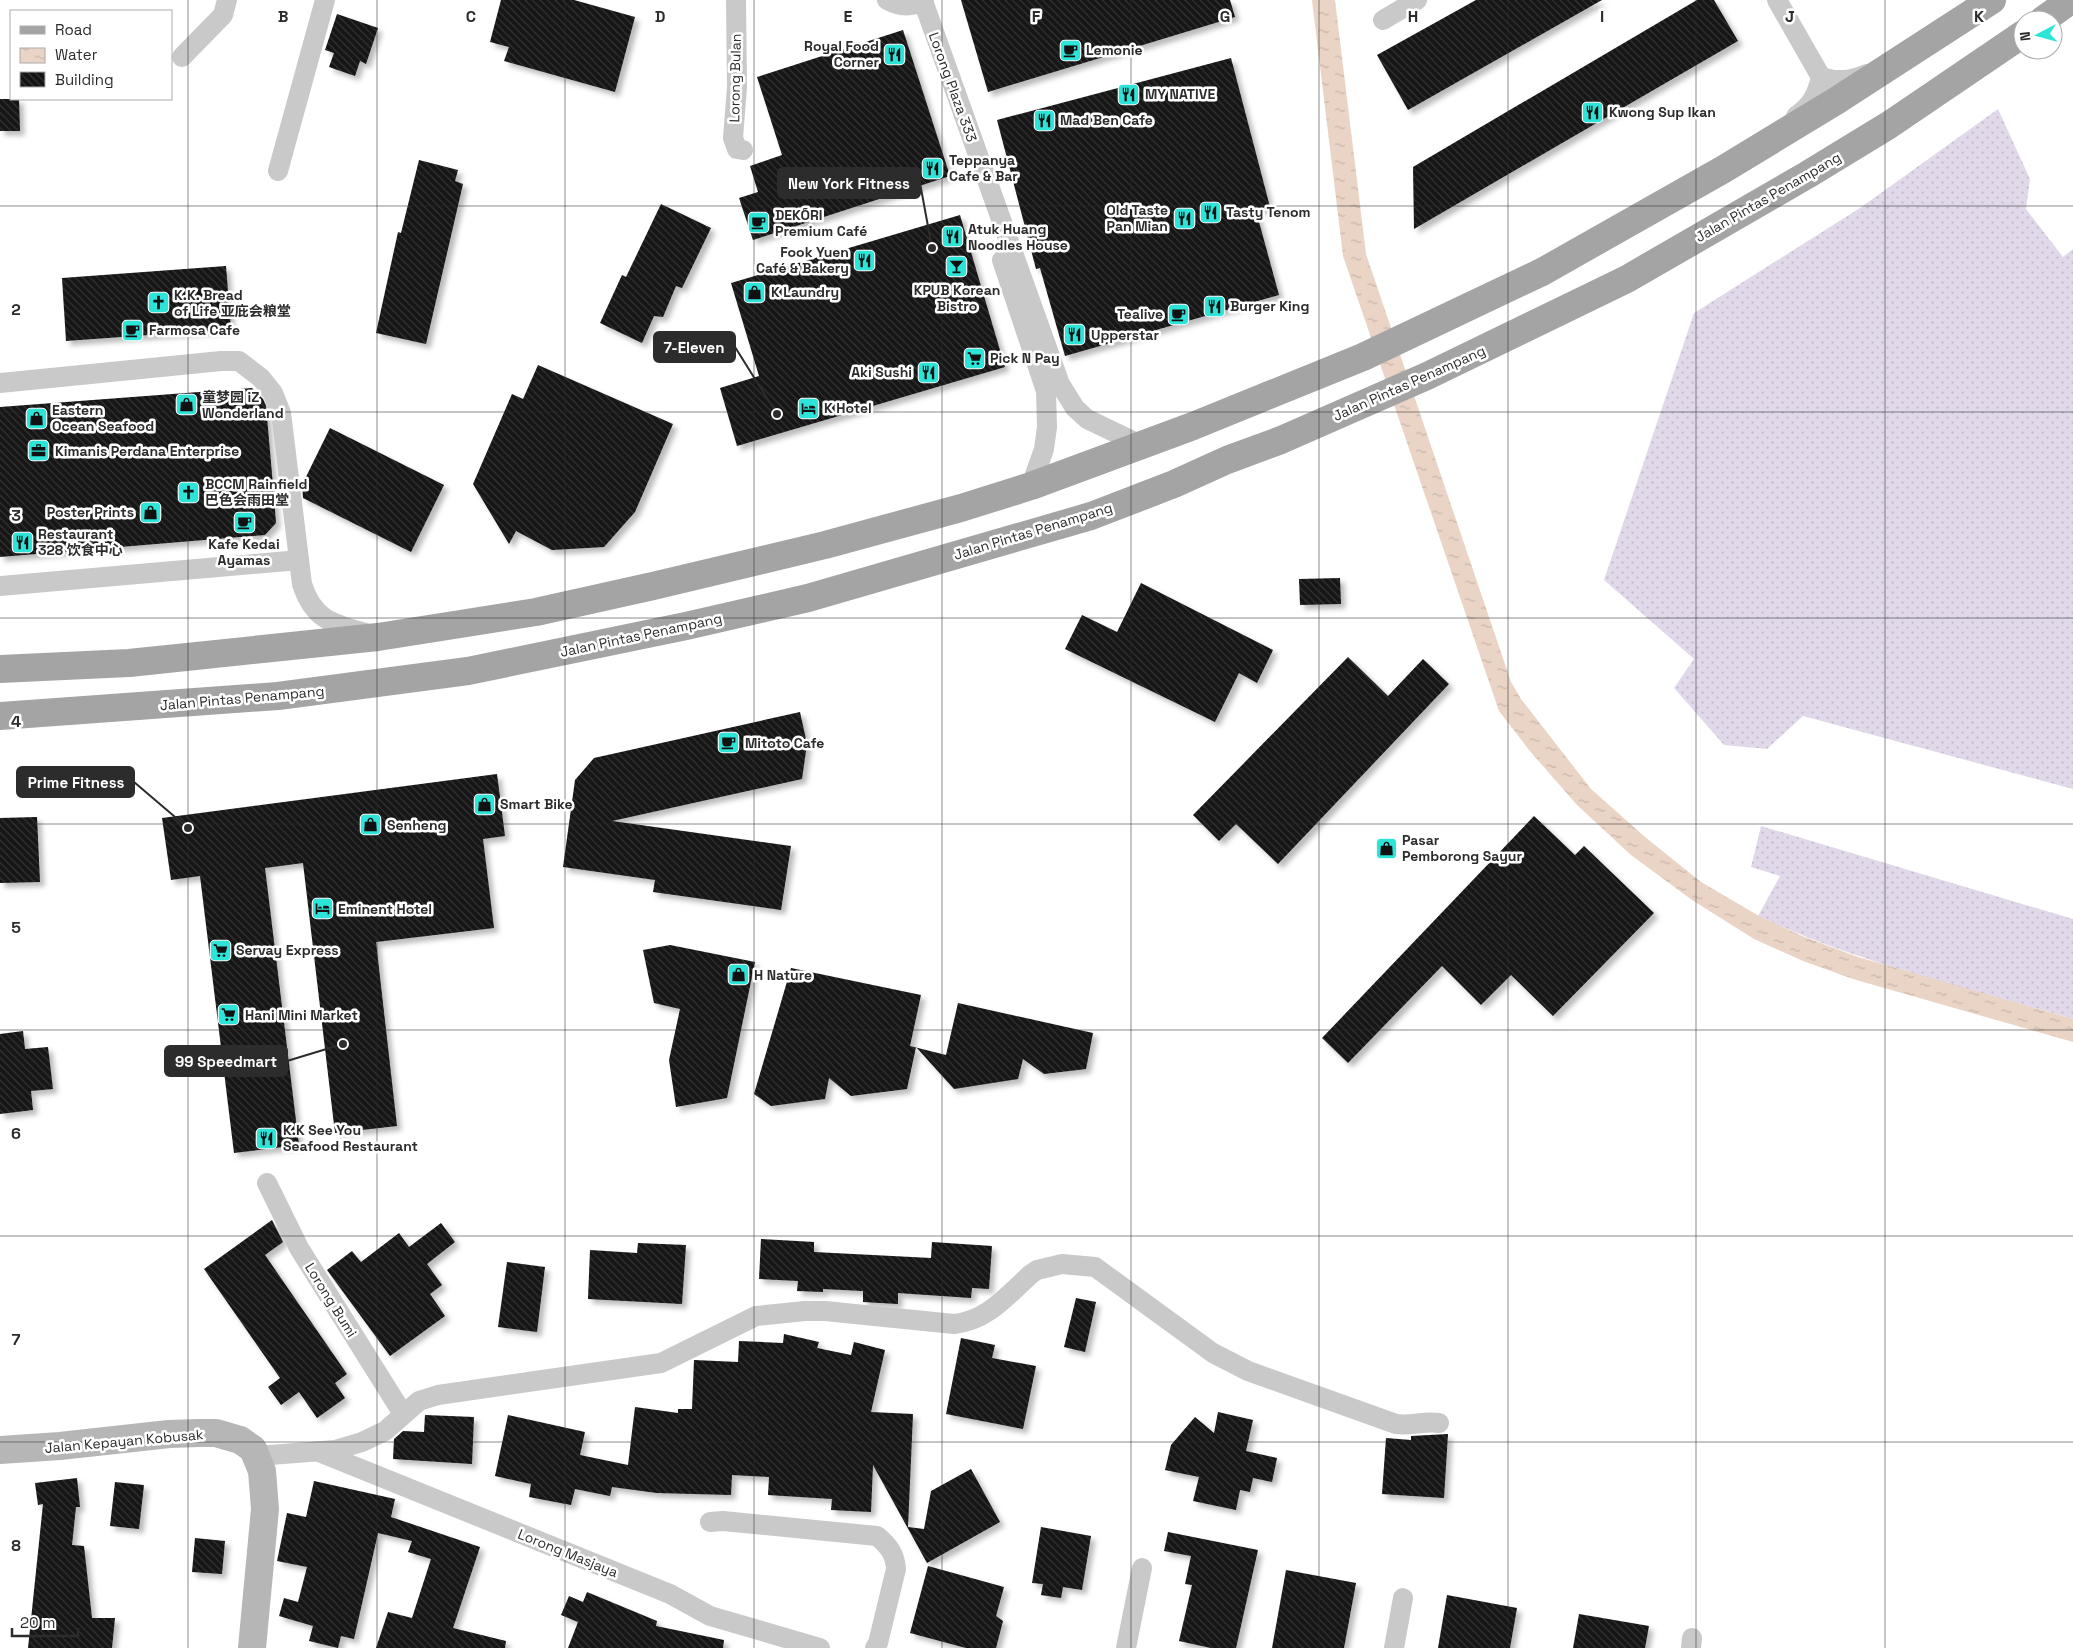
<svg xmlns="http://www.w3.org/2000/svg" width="2073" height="1648" viewBox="0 0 2073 1648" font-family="'Space Grotesk','Noto Sans SC',sans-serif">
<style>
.grass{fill:url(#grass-dots)}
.water{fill:url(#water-ripples)}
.building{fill:url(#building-back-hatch);filter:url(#shadow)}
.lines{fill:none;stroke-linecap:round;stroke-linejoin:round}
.street{stroke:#c9c9c9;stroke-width:20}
.secondary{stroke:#b6b6b6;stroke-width:28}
.primary{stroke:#a4a4a4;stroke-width:28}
.grid{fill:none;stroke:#2c2c2c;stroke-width:1;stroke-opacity:0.55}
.labels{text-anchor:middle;stroke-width:5;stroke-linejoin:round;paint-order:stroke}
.poi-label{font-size:14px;font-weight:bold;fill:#2c2c2c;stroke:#fff;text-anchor:start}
.street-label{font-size:14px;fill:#2c2c2c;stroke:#fff}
.grid-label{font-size:16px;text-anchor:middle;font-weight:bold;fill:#2c2c2c;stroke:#fff;stroke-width:5;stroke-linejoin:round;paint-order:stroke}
.leader{fill:none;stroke:#2c2c2c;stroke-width:2}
.callout-dot{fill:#2c2c2c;stroke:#fff;stroke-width:2}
.callout{fill:#2c2c2c;stroke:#2c2c2c;stroke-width:2}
.callout-label{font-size:15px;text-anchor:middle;font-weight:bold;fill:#fff}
</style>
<defs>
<pattern id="grass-dots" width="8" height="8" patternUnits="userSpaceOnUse" patternTransform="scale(1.25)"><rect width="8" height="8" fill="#e1d9ea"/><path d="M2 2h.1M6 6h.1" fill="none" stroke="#c1bac9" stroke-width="1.8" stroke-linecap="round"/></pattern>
<pattern id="water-ripples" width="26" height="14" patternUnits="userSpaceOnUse" patternTransform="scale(1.25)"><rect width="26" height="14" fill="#ead4c5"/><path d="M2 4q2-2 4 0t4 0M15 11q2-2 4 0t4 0" fill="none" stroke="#c9b6a9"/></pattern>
<pattern id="building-back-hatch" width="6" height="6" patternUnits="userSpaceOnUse" patternTransform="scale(1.25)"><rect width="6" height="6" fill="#131313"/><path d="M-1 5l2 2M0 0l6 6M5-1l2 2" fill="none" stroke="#363636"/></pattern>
<filter id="shadow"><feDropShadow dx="4.5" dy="4.5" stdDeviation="2.5" flood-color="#0004"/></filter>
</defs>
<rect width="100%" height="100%" fill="#fff"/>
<g class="grass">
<path d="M1998,109L2030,179L2026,209L2063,257L2073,249V789L1803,716L1767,749L1724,745L1674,688L1694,659L1604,580L1694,313L1860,208Z"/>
<path d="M1761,826L2073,919V1019C1966,988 1859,963 1758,916L1780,876L1751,867Z"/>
</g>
<path class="water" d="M1312,0H1335L1366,254L1511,682L1521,699L1591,789L1645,837L1701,882L1759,916L1802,936L1858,957L2073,1019V1042L1853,979L1803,961L1754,939L1692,900L1631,855L1577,805L1529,750L1499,711L1343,256Z"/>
<g class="building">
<path d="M501,0H574L635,17L615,92L504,61L509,47L490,42Z"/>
<path d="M961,0H1230L1235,17L988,92Z"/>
<path d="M1476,0H1602L1408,110L1377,55Z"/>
<path d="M1697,0H1714L1738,41L1414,229L1413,167Z"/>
<path d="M337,14L378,28L366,64L360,61L355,76L329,67L334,53L325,50Z"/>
<path d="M903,30L950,176L753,240L739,198L758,192L750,166L782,155L757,77Z"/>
<path d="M1231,58L1270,207L1256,211L1279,295L1065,356L1040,268L1036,269L997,120Z"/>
<path d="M0,99H19L20,131H0Z"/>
<path d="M419,160L458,170L455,181L463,184L426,344L376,333L398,232L401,233Z"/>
<path d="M661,204L711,228L682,288L676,286L663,317L654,316L642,343L600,323L622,275L626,277Z"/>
<path d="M960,215L1005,367L737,446L720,388L759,376L731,283Z"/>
<path d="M226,266L231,329L66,341L62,278Z"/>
<path d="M538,365L673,424L635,512L604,547L552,550L516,531L509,544L473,484L512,394L523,399Z"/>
<path d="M252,388L263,399L266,406L272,474L276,523L265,535L0,557V407Z"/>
<path d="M330,428L444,485L411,552L303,498L302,485Z"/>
<path d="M1340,578L1341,604L1300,605L1299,579Z"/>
<path d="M1141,583L1273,650L1257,683L1239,673L1215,722L1065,649L1082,615L1117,632Z"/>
<path d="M1348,657L1388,696L1423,659L1449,684L1278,864L1236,824L1219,841L1193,815Z"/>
<path d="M800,712L807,744L802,779L612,821L791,846L781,910L653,892L655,880L563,867L575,780L594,758Z"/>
<path d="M497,774L505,836L483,839L494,928L376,942L397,1126L335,1133L303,863L265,868L299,1145L234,1153L200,876L171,880L162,818Z"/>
<path d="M1534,816L1575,855L1584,846L1654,913L1553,1016L1511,975L1481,1005L1442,966L1348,1063L1322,1038Z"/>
<path d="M37,817L40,882L0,883V818Z"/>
<path d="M670,945L755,962L727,1098L676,1107L669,1060L680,1009L654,1003L643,950Z"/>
<path d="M791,968L921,995L910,1046L946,1055L958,1003L1093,1033L1086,1069L1044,1074L1023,1059L1018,1079L954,1089L916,1047L907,1089L851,1096L829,1078L825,1099L771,1106L754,1094Z"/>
<path d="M23,1031L25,1049L48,1047L53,1089L31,1091L33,1110L0,1114V1034Z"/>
<path d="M272,1220L283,1242L265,1255L347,1374L335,1383L345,1398L317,1418L299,1392L281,1405L268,1387L280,1378L204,1269Z"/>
<path d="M441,1223L455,1242L427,1264L442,1285L430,1294L445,1316L390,1356L327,1270L352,1251L361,1262L399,1233L409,1247Z"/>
<path d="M761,1239L814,1242V1252L931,1258L932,1242L992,1246L989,1289L972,1288L971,1298L898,1293V1304L863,1302V1291L823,1289V1292L797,1291L798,1281L759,1279Z"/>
<path d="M638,1243L686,1245L682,1304L588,1299L590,1250L637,1253Z"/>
<path d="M507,1262L545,1267L537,1332L498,1327Z"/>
<path d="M1076,1298L1096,1302L1085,1352L1064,1347Z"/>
<path d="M784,1334L819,1342L817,1348L851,1355L854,1342L885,1350L871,1412L913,1414L908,1527L924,1529L931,1491L971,1469L1000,1522L927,1563L873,1465L871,1512L831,1510L832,1499L768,1495L769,1477L732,1475L731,1495L657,1493L612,1487L610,1496L575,1489L571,1505L529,1497L531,1484L495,1476L508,1415L585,1432L580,1455L628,1465L635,1407L678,1413V1409H692L694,1360L738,1362L739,1341L783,1343Z"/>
<path d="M961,1338L995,1345L992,1358L1036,1366L1023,1429L946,1414Z"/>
<path d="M1218,1412L1253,1420L1246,1451L1277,1458L1272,1482L1253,1478L1250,1492L1240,1490L1236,1510L1193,1501L1199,1477L1165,1470L1171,1445L1195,1417L1214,1433Z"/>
<path d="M425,1415L474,1417L472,1464L393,1459L394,1439L403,1431L424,1432Z"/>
<path d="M1448,1434L1444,1498L1382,1494L1386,1438L1411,1440V1436Z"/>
<path d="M77,1478L80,1507H76L72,1545L84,1546L92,1618H115L112,1648H28L43,1504L38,1505L35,1483Z"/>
<path d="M314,1481L395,1499L391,1517L480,1547L453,1628L506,1641L505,1648H376L388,1612L412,1618L431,1559L408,1552L412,1541L378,1533L354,1639L341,1636L338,1648L309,1641L313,1626L279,1616L284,1598L298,1602L307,1567L277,1561L287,1513L306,1517Z"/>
<path d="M115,1482L144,1485L139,1529L110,1526Z"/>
<path d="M1041,1527L1091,1536L1082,1590L1063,1587L1061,1598L1041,1595L1043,1584L1032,1583Z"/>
<path d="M1168,1532L1258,1550L1236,1648H1211L1179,1641L1192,1585L1185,1584L1191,1556L1164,1551Z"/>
<path d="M195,1538L225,1541L222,1574L192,1572Z"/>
<path d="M928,1566L1004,1587L996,1616L1003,1621L996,1648H966L910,1633Z"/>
<path d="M1286,1570L1356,1583L1344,1648H1272Z"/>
<path d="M587,1592L657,1621L656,1626L724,1640L723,1648H568L578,1622L561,1615L569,1596L583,1602Z"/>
<path d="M1447,1595L1517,1608L1510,1648H1438Z"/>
<path d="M1579,1614L1649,1626L1645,1648H1573Z"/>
</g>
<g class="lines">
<g class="street">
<path d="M736,0L737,87L733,138L737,149L743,150"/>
<path d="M887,0C900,7 911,8 924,0"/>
<path d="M1777,0L1821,77"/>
<path d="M923,1L1060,384L1075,408L1087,419L1141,445"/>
<path d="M1383,20L1417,0"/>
<path d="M182,57L223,15L227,0"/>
<path d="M1821,77C1838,82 1851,81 1867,74"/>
<path d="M1796,116C1811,106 1817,95 1821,77"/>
<path d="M278,171L325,0"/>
<path d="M1002,260L1046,391L1047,427L1044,449L1031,486"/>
<path d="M0,383L221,361H239L261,378L273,393L281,413L302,584C314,622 335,624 369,634"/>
<path d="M0,586L299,560"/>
<path d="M267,1183L299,1248L403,1414"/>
<path d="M319,1452L670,1594L710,1616L820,1648"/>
<path d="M257,1456L335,1450L362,1442L385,1431L419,1401L438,1395L661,1363L756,1316L805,1311H825L954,1324C987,1321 1008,1295 1031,1274L1037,1270L1062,1264L1095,1267L1213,1353L1248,1371L1396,1424C1412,1426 1423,1421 1439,1423"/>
<path d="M710,1522L723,1521L877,1536C889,1546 895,1554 896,1569L878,1643L875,1648"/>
<path d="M1126,1648L1142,1568"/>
<path d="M1394,1648L1403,1598"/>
<path d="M1691,1648L1692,1638"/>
</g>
<path class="secondary" d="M0,1450L60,1446L169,1434L199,1433H216L240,1440L253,1449L262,1471L265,1509L252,1648"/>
<g class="primary">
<path d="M2043,20L2071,0"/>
<path d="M0,669L129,663L378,637L536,612L653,586L825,545L961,508L1031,486L1193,426L1363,357L1542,272L1724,169L1836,101L1992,0"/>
<path d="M0,716L278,696L468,671L686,626L808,598L1091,516L1174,484L1227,460L1281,440L1427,376L1627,279L1807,175L1889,125L2023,34"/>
</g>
</g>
<path class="grid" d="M188,0V1648M377,0V1648M565,0V1648M754,0V1648M942,0V1648M1131,0V1648M1319,0V1648M1508,0V1648M1696,0V1648M1885,0V1648M0,206H2073M0,412H2073M0,618H2073M0,824H2073M0,1030H2073M0,1236H2073M0,1442H2073"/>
<defs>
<symbol id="cafe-square" viewBox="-11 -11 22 22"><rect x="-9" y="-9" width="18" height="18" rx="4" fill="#2de4d9" stroke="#fff"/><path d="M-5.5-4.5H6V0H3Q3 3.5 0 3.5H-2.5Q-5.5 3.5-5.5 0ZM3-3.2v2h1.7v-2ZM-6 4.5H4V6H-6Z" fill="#111"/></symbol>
<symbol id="restaurant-square" viewBox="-11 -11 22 22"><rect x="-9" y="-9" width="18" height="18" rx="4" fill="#2de4d9" stroke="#fff"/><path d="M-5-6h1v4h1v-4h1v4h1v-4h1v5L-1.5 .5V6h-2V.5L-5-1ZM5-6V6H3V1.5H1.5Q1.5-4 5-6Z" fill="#111"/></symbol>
<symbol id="bar-square" viewBox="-11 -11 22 22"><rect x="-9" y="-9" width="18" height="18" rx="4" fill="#2de4d9" stroke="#fff"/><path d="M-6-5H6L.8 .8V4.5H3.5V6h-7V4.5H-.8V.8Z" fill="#111"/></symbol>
<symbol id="shop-square" viewBox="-11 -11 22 22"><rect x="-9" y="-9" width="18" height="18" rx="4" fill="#2de4d9" stroke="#fff"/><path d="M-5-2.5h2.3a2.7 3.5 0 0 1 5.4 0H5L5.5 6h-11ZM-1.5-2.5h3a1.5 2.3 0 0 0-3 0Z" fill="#111"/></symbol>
<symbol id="church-square" viewBox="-11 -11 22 22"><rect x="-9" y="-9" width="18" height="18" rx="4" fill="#2de4d9" stroke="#fff"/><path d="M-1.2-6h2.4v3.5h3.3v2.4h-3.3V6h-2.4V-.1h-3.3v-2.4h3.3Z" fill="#111"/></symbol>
<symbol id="supermarket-square" viewBox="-11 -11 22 22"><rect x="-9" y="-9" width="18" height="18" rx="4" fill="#2de4d9" stroke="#fff"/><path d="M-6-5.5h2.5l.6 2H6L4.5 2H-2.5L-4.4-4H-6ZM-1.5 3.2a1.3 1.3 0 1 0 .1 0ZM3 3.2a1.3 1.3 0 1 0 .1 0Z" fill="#111"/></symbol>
<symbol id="hotel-square" viewBox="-11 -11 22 22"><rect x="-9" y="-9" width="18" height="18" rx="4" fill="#2de4d9" stroke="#fff"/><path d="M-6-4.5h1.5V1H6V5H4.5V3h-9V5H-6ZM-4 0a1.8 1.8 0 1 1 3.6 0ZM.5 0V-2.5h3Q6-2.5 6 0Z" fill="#111"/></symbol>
<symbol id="office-square" viewBox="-11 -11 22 22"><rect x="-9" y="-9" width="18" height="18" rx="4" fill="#2de4d9" stroke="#fff"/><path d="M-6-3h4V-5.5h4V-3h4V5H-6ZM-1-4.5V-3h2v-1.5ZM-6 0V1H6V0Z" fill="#111"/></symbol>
</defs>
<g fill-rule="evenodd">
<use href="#cafe-square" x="1058" y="38" width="25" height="25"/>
<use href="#restaurant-square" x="882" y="42" width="25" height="25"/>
<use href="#restaurant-square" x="1116" y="82" width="25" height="25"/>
<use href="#restaurant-square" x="1580" y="100" width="25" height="25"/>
<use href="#restaurant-square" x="1032" y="108" width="25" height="25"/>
<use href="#restaurant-square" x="920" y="156" width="25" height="25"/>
<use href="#restaurant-square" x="1198" y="200" width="25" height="25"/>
<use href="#restaurant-square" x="1172" y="206" width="25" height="25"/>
<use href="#cafe-square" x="746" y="210" width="25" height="25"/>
<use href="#restaurant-square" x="940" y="224" width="25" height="25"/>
<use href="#restaurant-square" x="852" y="248" width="25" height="25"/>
<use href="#bar-square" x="944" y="254" width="25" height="25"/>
<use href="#shop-square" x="742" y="280" width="25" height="25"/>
<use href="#church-square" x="146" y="290" width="25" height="25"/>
<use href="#restaurant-square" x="1202" y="294" width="25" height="25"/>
<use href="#cafe-square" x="1166" y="302" width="25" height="25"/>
<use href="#cafe-square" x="120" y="318" width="25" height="25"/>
<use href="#restaurant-square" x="1062" y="322" width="25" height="25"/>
<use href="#supermarket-square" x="962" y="346" width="25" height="25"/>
<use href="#restaurant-square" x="916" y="360" width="25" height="25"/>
<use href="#shop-square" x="174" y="392" width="25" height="25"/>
<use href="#hotel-square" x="796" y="396" width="25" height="25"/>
<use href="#shop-square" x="24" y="406" width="25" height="25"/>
<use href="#office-square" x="26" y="438" width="25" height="25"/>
<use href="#church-square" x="176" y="480" width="25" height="25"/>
<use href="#shop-square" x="138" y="500" width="25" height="25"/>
<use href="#cafe-square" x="232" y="510" width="25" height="25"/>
<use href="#restaurant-square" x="10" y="530" width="25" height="25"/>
<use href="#cafe-square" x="716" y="730" width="25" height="25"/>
<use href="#shop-square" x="472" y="792" width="25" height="25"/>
<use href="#shop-square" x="358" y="812" width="25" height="25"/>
<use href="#shop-square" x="1374" y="836" width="25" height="25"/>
<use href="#hotel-square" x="310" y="896" width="25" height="25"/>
<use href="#supermarket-square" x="208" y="938" width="25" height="25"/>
<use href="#shop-square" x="726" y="962" width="25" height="25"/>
<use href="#supermarket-square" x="216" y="1002" width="25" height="25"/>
<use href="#restaurant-square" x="254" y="1126" width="25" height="25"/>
</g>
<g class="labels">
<g class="poi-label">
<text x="879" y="51" text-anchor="end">Royal Food<tspan x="879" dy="16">Corner</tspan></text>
<text x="1086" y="55">Lemonie</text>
<text x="1145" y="99">MY NATIVE</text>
<text x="1609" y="117">Kwong Sup Ikan</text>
<text x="1060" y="125">Mad Ben Cafe</text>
<text x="949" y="165">Teppanya<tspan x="949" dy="16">Cafe &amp; Bar</tspan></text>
<text x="1168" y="215" text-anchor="end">Old Taste<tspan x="1168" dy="16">Pan Mian</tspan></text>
<text x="1226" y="217">Tasty Tenom</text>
<text x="775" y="220">DEKÕRI<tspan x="775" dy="16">Premium Café</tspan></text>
<text x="968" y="234">Atuk Huang<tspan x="968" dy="16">Noodles House</tspan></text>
<text x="849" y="257" text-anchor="end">Fook Yuen<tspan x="849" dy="16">Café &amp; Bakery</tspan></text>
<text x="957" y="295" text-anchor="middle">KPUB Korean<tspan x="957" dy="16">Bistro</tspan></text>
<text x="771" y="297">K Laundry</text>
<text x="174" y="300">K.K. Bread<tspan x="174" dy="16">of Life 亚庇会粮堂</tspan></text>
<text x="1230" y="311">Burger King</text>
<text x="1163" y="319" text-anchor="end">Tealive</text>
<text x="149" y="335">Farmosa Cafe</text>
<text x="1091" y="340">Upperstar</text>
<text x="990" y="363">Pick N Pay</text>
<text x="912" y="377" text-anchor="end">Aki Sushi</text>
<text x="202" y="402">童梦园 iZ<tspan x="202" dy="16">Wonderland</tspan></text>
<text x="824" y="413">K Hotel</text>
<text x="52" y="415">Eastern<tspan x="52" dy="16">Ocean Seafood</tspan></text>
<text x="55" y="456">Kimanis Perdana Enterprise</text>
<text x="205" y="489">BCCM Rainfield<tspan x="205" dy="16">巴色会雨田堂</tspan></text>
<text x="134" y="517" text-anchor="end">Poster Prints</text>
<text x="38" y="539">Restaurant<tspan x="38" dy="16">328 饮食中心</tspan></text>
<text x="244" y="549" text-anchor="middle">Kafe Kedai<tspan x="244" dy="16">Ayamas</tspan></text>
<text x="745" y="748">Mitoto Cafe</text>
<text x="500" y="809">Smart Bike</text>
<text x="387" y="830">Senheng</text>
<text x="1402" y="845">Pasar<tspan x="1402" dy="16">Pemborong Sayur</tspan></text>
<text x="338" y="914">Eminent Hotel</text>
<text x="236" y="955">Servay Express</text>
<text x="754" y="980">H Nature</text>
<text x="245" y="1020">Hani Mini Market</text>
<text x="283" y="1135">K.K See You<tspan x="283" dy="16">Seafood Restaurant</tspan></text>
</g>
<g class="street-label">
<text transform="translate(735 78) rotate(-89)" y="5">Lorong Bulan</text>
<text transform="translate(953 87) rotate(70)" y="5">Lorong Plaza 333</text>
<text transform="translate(1768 197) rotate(-30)" y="5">Jalan Pintas Penampang</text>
<text transform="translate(1409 383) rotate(-24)" y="5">Jalan Pintas Penampang</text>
<text transform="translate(1033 531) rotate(-17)" y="5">Jalan Pintas Penampang</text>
<text transform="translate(641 635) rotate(-12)" y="5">Jalan Pintas Penampang</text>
<text transform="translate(242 698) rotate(-5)" y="5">Jalan Pintas Penampang</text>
<text transform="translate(331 1300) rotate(58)" y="5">Lorong Bumi</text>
<text transform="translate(124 1441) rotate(-5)" y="5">Jalan Kepayan Kobusak</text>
<text transform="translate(568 1553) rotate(22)" y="5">Lorong Masjaya</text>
</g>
</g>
<g class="grid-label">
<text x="283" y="22">B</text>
<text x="471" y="22">C</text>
<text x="660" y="22">D</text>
<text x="848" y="22">E</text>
<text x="1036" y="22">F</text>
<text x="1225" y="22">G</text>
<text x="1413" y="22">H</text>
<text x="1602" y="22">I</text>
<text x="1790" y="22">J</text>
<text x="1979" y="22">K</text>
<text x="16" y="315">2</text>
<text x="16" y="521">3</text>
<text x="16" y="727">4</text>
<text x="16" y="933">5</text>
<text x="16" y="1139">6</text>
<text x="16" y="1345">7</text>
<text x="16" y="1551">8</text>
</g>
<path class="leader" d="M932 248L920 183M777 414L735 347M188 828L134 782M343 1044L287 1061"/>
<g class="callout-dot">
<circle cx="932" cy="248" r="5"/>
<circle cx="777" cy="414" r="5"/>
<circle cx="188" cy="828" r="5"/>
<circle cx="343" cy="1044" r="5"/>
</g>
<g class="callout">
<rect x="778" y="168" width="142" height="30" rx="5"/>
<rect x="654" y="332" width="81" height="30" rx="5"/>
<rect x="17" y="767" width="117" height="30" rx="5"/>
<rect x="165" y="1046" width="122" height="30" rx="5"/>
</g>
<g class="callout-label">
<text x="849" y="189">New York Fitness</text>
<text x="694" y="353">7-Eleven</text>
<text x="76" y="788">Prime Fitness</text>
<text x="226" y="1067">99 Speedmart</text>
</g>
<rect x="10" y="10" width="162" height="90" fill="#ffffff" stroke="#ababab"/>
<rect x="20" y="26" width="25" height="8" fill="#a4a4a4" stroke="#ababab"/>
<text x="55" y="35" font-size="15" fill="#2c2c2c">Road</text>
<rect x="20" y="48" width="25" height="15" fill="url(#water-ripples)" stroke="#ababab"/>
<text x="55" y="60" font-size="15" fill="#2c2c2c">Water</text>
<rect x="20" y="72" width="25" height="15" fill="url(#building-back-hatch)" stroke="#ababab"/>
<text x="55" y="85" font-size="15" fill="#2c2c2c">Building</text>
<g transform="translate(2038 35) rotate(264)"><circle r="24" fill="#ffffff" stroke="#ababab"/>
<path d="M0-4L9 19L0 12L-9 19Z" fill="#2de4d9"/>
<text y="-8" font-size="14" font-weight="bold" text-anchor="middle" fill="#2c2c2c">N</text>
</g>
<path d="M12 1628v8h66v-8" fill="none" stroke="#2c2c2c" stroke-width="2.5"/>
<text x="20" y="1628" font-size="15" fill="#2c2c2c" stroke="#ffffff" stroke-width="4" paint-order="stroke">20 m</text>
</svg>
